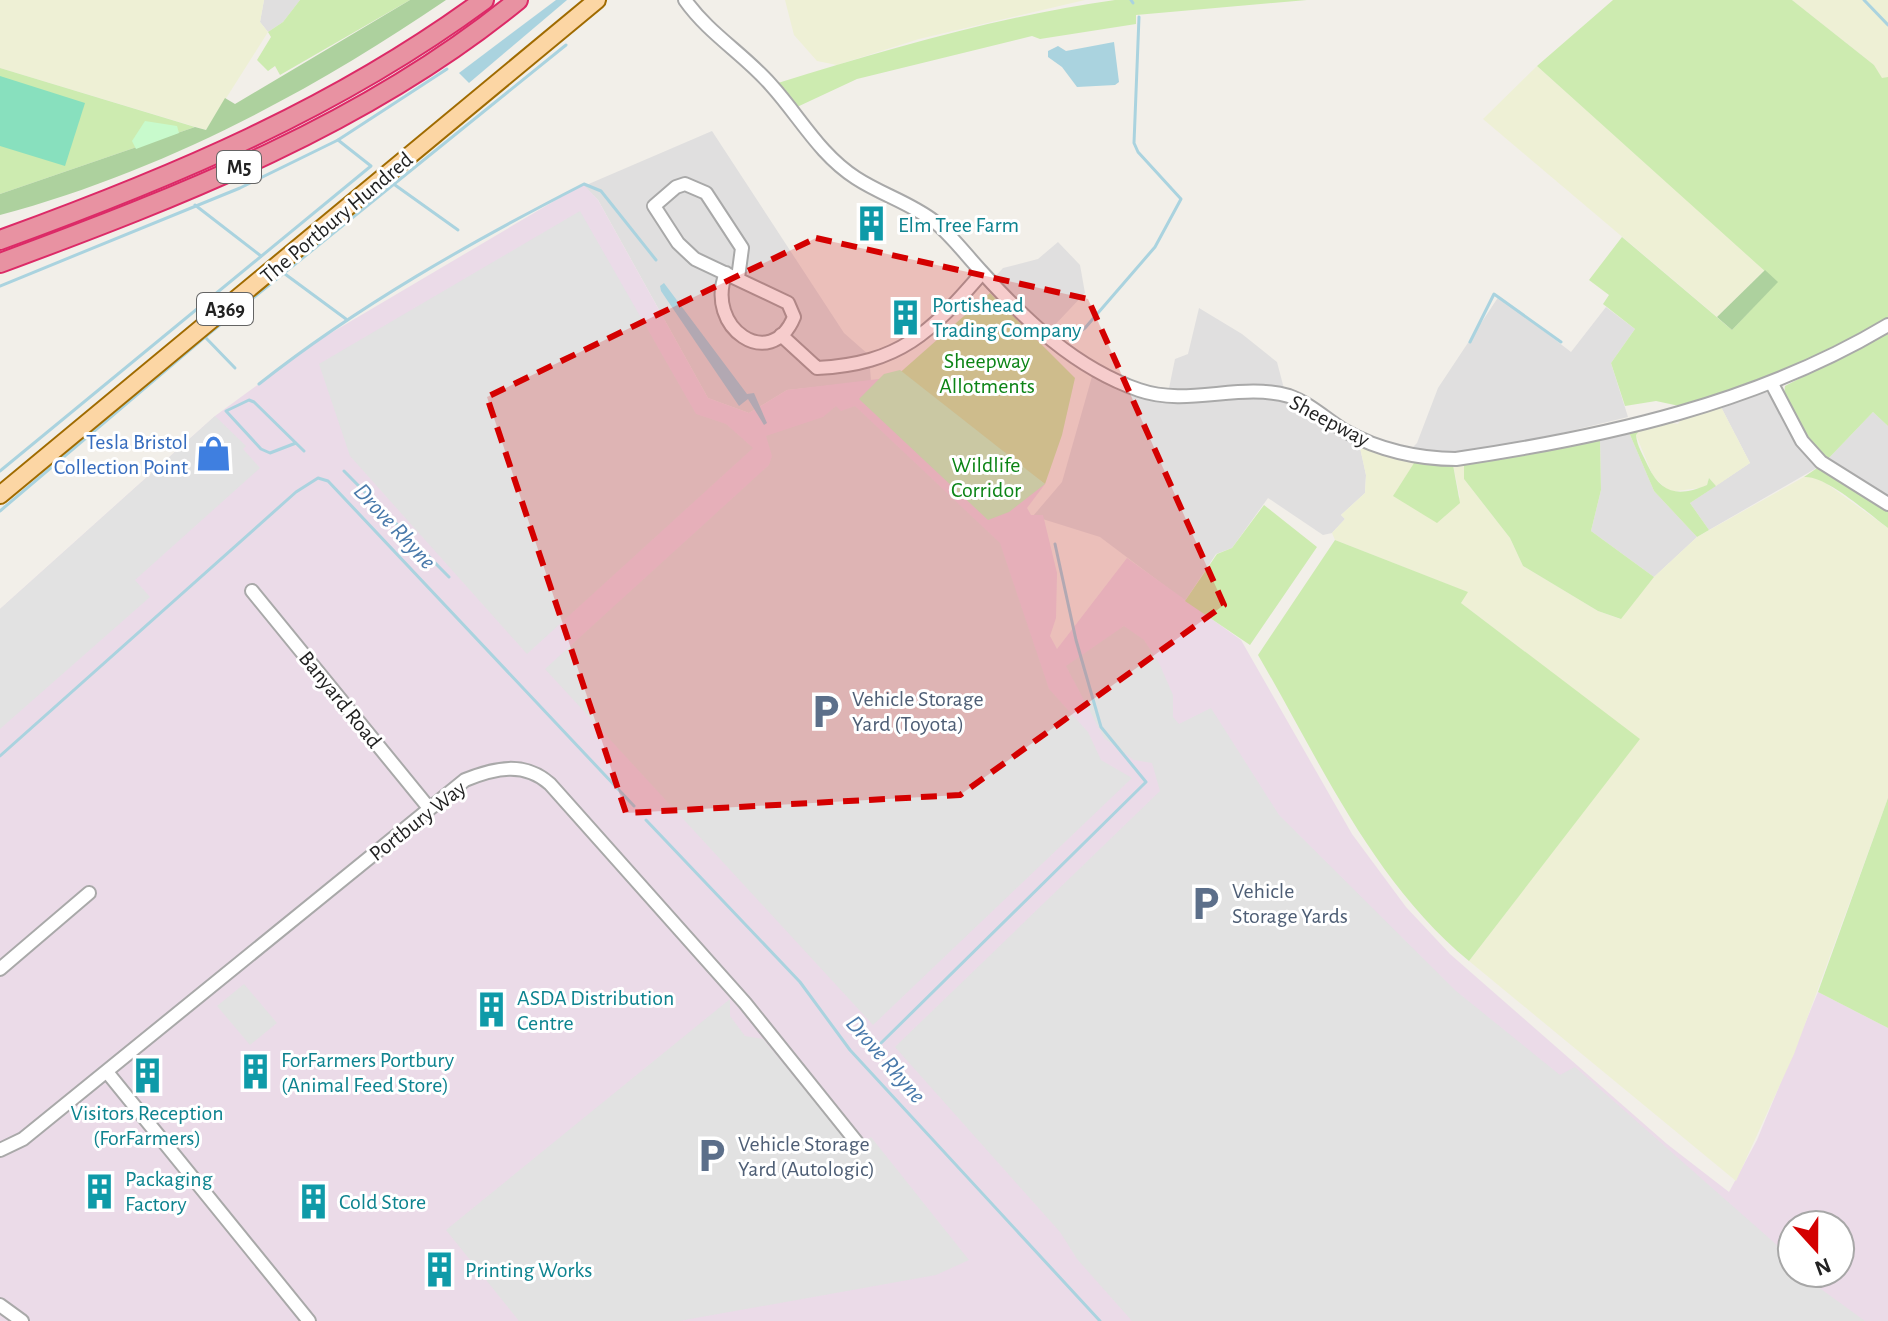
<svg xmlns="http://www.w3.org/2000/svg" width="1888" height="1321" viewBox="0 0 1888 1321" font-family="'Alegreya Sans',sans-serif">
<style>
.residential{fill:#e0dfdf}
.industrial{fill:#ebdbe8;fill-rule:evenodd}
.farmland{fill:#eef0d5}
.grass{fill:#cdebb0}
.forest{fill:#add19e}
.park{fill:#c8facc}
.pitch{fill:#88e0be}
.parking{fill:#e2e2e2}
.water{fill:#aad3df}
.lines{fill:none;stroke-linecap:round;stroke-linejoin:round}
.stream{stroke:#aad3df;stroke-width:3}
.minor-casing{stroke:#a9a9a9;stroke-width:16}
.major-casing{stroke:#a06b00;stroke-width:20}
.highway-casing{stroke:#dc2a67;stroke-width:22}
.minor{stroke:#fff;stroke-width:12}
.major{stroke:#fcd6a4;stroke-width:16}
.highway{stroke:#e892a2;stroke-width:18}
.marked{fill:#d40000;fill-opacity:0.2;stroke:#d40000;stroke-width:6;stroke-dasharray:16 10;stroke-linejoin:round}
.labels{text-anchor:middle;stroke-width:6;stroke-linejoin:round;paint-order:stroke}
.shield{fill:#fff;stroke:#646464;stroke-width:2}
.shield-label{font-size:20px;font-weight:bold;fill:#222}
.street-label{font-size:22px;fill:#222;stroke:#fff}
.culture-label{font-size:22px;fill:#0d838f;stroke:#fff;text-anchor:start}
.park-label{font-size:22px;fill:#0c8416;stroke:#fff}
.shop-label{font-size:22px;fill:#366cbe;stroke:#fff;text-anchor:end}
.service-label{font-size:22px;fill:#4e5e75;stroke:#fff;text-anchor:start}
.water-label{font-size:24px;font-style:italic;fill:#4a7aab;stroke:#fff}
</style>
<rect width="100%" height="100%" fill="#f2efe9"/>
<g class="residential">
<path d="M264,0H300L283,22L268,32L260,22Z"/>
<path d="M712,131L844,333L869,355L871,381L787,390L749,413L708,398L598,200L584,186Z"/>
<path d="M1058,242L1080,265L1085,293L1051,329L993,279L1003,268L1038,259Z"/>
<path d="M1499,296L1571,352L1606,307L1635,329L1611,363L1628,417L1525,442L1442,454L1412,448L1417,443L1438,388Z"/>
<path d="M1199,308L1242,334L1277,362L1287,400L1359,443L1366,475L1365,493L1341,515L1345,519L1332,533L1323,535L1268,498L1232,548L1216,554L1185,601L1100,537L1033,516L1062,482L1093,373L1141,397L1166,403L1175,359L1188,354Z"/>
<path d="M1763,392L1772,393L1820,466L1709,530L1690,503L1750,463L1721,407Z"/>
<path d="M1873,412L1888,426V502L1876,489L1826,461Z"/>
<path d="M1628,430L1654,491L1697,537L1654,577L1591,531L1601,490L1600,439Z"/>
</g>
<path class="industrial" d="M583,184L598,200L708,398L749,413L787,390L895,377L1045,484L1027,508L1031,515H1043L1057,573L1056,618L1050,636L1057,649L1127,558L1241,640L1352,834L1406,907L1450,954L1667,1144L1729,1192L1757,1140L1818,992L1888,1028V1321H0V609L215,416L319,340ZM1792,1225H1840V1273H1792Z"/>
<g class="farmland">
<path d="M0,0H264L260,22L268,32L206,130L0,68Z"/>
<path d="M785,0H1085L919,39L837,65L817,61L794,35Z"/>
<path d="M1792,0H1888V77L1882,79L1874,65Z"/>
<path d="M1537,66L1765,270L1717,317L1483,119Z"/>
<path d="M1721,407L1750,463L1716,486L1709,478L1707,485L1700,488L1669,492L1653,476L1636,435L1642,427L1665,422L1678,424L1683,417Z"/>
<path d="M1359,443L1416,460L1460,498L1453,465L1464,464V479L1510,538L1523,566L1598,611L1620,619L1654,577L1697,537L1804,477L1812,476L1827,484L1888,528V798L1794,1054L1736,1181L1469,961L1639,739L1461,603L1467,592L1335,540L1332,533L1345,519L1341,515L1365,493L1366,475Z"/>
</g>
<g class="grass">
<path d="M300,0H410L280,75L275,66L268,71L257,60L271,37L268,32L283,22Z"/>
<path d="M1115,0H1307L1136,15V24L1040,39L1032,36L857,79L797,107L778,83C889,49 1000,16 1115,0Z"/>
<path d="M1613,0H1792L1874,65L1882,78L1888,77V319L1776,377L1684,407L1656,401L1625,406L1611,363L1635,329L1603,304L1609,295L1589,280L1622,237L1732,330L1777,282L1537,66Z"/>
<path d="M0,68L195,127L0,194Z"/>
<path d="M990,293L1075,378L1062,435L1045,484L895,377Z"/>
<path d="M1888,333V426L1873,412L1826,461L1809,443L1784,395L1785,386Z"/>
<path d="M1642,427L1636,435C1637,446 1643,455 1648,466C1661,494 1679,497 1707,485L1709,478L1716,486L1690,503L1709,530L1697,537L1654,491L1628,430Z"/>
<path d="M1600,439L1601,490L1591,531L1654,577L1621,619L1598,611L1523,566L1510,538L1464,479V464Z"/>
<path d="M1416,460L1453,465L1460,503L1437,523L1393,496Z"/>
<path d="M1820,466L1888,509V528C1869,514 1826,475 1804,477Z"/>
<path d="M1264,505L1317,547L1250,645L1185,601L1217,554L1232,548Z"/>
<path d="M1335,540L1468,592L1461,603L1640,739L1469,961C1372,881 1320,761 1258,655Z"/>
<path d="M1888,798V1028L1818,992Z"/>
</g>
<g class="forest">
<path d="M410,0H446C310,93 160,172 0,215V194L195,127L206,130L225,98L235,104Z"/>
<path d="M1765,270L1778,282L1732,330L1717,317Z"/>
</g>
<g class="park">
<path d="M145,121L177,126L179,133L136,149L132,141Z"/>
<path d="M900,370L1045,484L1009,512L988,520L859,399L884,374Z"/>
</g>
<path class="pitch" d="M0,76L85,103L65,166L0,146Z"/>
<g class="parking">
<path d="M580,211L696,414L726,424L753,448L527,654L350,456L319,364Z"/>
<path d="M836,406L841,411L855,406L1000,543L1049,689L1088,732L1101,760L1132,778L873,1025L545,669L769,465L772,456L766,436L823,417Z"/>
<path d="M215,416L246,446L243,449L260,468L135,580L150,597L0,729V609Z"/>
<path d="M1124,626L1144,640L1159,663L1173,695V717L1179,724L1211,708L1279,815L1456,991L1560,1075L1575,1067L1778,1246V1257L1792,1268V1273H1799L1865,1321H1132L1077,1259L1060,1232L895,1047L1160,791L1152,763L1134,760L1104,738L1066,666Z"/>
<path d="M244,984L277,1023L250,1045L217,1006Z"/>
<path d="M730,999V1016L745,1036L763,1039L854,1150L871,1137L969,1260L936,1275L679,1321H519L446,1230Z"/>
</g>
<g class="water">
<path d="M556,0H567L469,83L459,73Z"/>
<path d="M1114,42L1119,82L1115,85L1077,87L1062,67L1048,57V51L1058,46L1066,51Z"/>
<path d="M664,283L747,394L754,393L767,423L764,425L748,399L739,406L661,291L660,286Z"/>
</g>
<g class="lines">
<g class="stream">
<path d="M1131,0L1133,3"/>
<path d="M1864,0L1888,25"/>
<path d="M395,185L458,230"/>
<path d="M195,205L261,256"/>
<path d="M285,274L346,319"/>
<path d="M0,286L240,188L338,140L447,69"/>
<path d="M205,337L235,368"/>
<path d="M1072,337L1085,328L1155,247L1181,199L1138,152L1134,143L1139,17"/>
<path d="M1470,342L1494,294L1561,342"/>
<path d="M259,384C359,305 471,242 584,184L601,191L656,260"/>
<path d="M296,443L270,453L261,449L226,411L249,400L254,402L304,451"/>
<path d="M0,471L371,166L338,140"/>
<path d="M344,471L449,577"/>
<path d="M0,511L205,337L566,45"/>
<path d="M0,756L296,492L318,478L328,481L634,806"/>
<path d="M646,820L800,982L850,1050L1100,1321"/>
<path d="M877,1047L1146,782L1101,727L1076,640L1055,544"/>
</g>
<defs>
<g id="minor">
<path d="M685,0C709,34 744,54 771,85C800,117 819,154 856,178C882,195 911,203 935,222C952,236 966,255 981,271C1025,320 1075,368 1139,390C1188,407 1240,382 1289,396C1309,403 1327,420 1345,431C1378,450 1419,459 1456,459C1605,437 1758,403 1888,325"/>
<path d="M726,273C704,328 771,373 794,317L788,303L695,259L678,243L654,206L676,187L685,184L706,193L742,248L738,278"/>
<path d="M781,335L817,368C900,364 931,332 982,273"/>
<path d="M1772,384L1802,441L1821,462L1888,504"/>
<path d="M252,591L429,808"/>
<path d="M0,969L89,893"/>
<path d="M107,1072L309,1321"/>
<path d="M0,1150L23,1139L465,780C495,768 524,761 550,784L745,1003L859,1145"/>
<path d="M0,1305L22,1321"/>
</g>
<path id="major" d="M0,495L597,0"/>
<g id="highway">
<path d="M0,240C171,178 336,109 484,0"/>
<path d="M0,263C181,196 367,124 518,0"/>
</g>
</defs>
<use href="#minor" class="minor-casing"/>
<use href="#major" class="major-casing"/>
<use href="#highway" class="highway-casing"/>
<use href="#minor" class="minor"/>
<use href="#major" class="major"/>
<use href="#highway" class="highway"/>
</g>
<path class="marked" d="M816,238L1088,299L1224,605L960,795L626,813L487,397Z"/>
<defs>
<symbol id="building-bare" viewBox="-9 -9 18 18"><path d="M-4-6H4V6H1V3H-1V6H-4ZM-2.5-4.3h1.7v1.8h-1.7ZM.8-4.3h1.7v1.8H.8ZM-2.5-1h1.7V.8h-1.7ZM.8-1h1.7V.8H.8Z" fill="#0f9aa8" stroke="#fff" stroke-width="2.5" paint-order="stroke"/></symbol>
<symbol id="shop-bare" viewBox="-9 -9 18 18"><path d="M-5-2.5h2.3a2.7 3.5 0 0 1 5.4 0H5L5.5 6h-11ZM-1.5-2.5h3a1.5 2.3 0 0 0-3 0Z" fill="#3f7fe0" stroke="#fff" stroke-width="2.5" paint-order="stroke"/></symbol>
<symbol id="parking-bare" viewBox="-9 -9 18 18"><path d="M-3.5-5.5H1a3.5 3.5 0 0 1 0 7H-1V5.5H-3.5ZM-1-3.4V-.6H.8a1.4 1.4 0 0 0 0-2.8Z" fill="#5c6f8a" stroke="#fff" stroke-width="2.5" paint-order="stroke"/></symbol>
</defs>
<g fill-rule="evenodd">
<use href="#building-bare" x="846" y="198" width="51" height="51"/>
<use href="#building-bare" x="880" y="292" width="51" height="51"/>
<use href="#shop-bare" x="188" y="428" width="51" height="51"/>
<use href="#parking-bare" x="800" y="686" width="51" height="51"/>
<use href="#parking-bare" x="1180" y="878" width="51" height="51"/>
<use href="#building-bare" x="466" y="984" width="51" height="51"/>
<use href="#building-bare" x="230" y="1046" width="51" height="51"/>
<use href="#building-bare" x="122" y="1050" width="51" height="51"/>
<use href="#parking-bare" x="686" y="1130" width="51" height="51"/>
<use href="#building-bare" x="74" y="1166" width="51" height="51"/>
<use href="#building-bare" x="288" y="1176" width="51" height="51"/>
<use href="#building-bare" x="414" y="1244" width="51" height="51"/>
</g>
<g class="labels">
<g class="shield">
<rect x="217" y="151" width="44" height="32" rx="6"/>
<rect x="197" y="293" width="56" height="32" rx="6"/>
</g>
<g class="shield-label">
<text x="239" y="174">M5</text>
<text x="225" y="316">A369</text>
</g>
<g class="street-label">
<text transform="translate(336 217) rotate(-40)" y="8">The Portbury Hundred</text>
<text transform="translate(1330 420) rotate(28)" y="8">Sheepway</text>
<text transform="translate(341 699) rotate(51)" y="8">Banyard Road</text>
<text transform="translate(417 820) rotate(-38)" y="8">Portbury Way</text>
</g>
<g class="culture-label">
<text x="898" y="232">Elm Tree Farm</text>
<text x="932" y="312">Portishead<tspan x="932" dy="25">Trading Company</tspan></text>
<text x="517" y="1005">ASDA Distribution<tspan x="517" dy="25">Centre</tspan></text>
<text x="281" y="1067">ForFarmers Portbury<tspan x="281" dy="25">(Animal Feed Store)</tspan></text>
<text x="147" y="1120" text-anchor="middle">Visitors Reception<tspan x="147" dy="25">(ForFarmers)</tspan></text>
<text x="125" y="1186">Packaging<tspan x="125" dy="25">Factory</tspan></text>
<text x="339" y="1209">Cold Store</text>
<text x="465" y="1277">Printing Works</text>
</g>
<g class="park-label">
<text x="987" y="368">Sheepway<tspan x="987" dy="25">Allotments</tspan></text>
<text x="986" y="472">Wildlife<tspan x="986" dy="25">Corridor</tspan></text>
</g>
<g class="shop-label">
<text x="188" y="449">Tesla Bristol<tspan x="188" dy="25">Collection Point</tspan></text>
</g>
<g class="service-label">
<text x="852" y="706">Vehicle Storage<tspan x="852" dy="25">Yard (Toyota)</tspan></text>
<text x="1232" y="898">Vehicle<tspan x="1232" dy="25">Storage Yards</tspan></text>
<text x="738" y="1151">Vehicle Storage<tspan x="738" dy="25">Yard (Autologic)</tspan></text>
</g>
<g class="water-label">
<text transform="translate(395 526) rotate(47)" y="8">Drove Rhyne</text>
<text transform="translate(886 1059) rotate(49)" y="8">Drove Rhyne</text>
</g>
</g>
<g transform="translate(1816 1249) rotate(159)"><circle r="38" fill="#ffffff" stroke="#a7a7a7" stroke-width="2"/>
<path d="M0-6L14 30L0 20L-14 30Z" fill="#d40000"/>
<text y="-12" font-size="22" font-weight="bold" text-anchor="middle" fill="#222222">N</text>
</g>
</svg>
